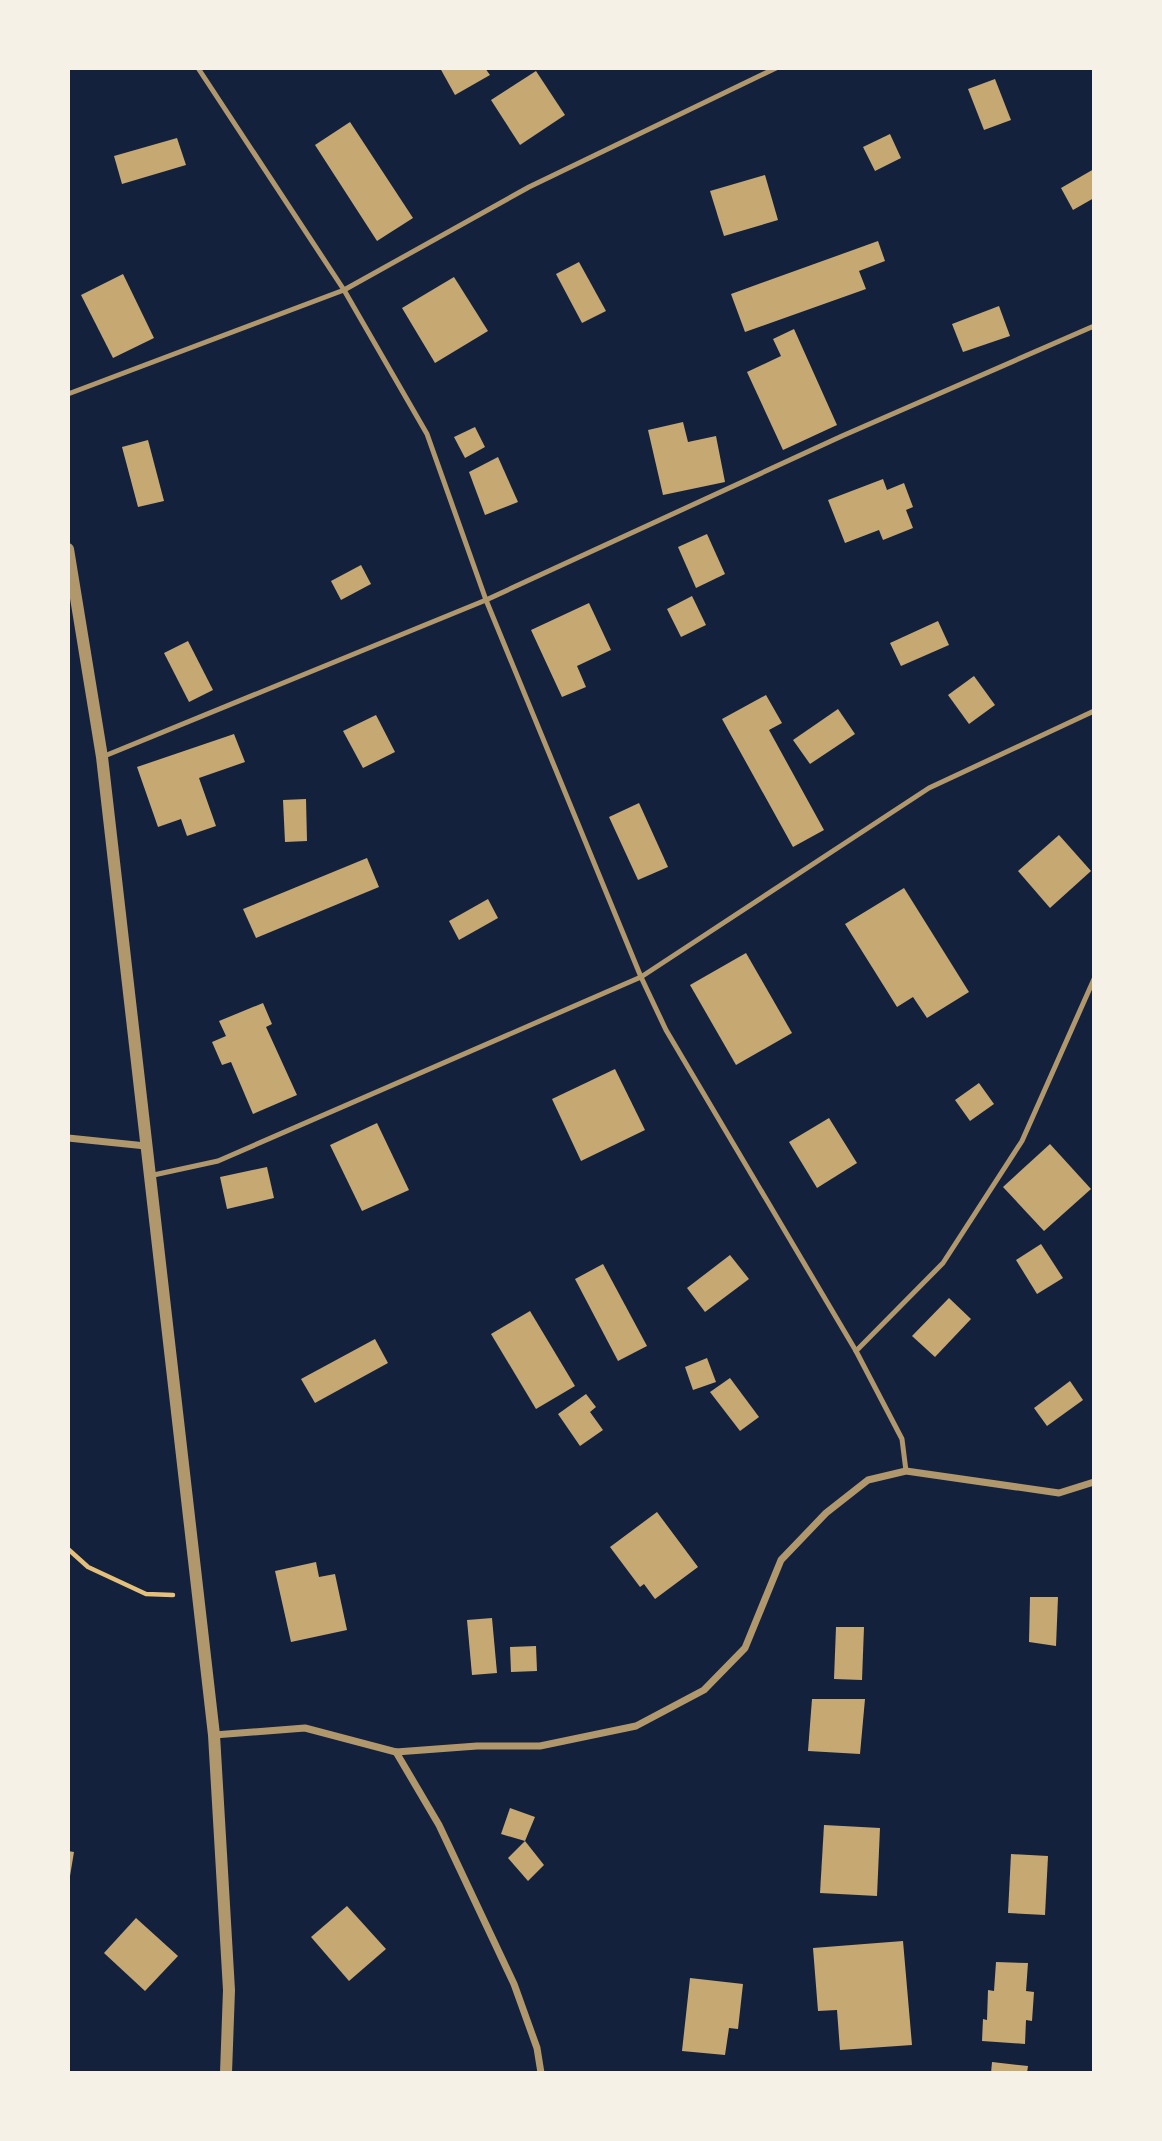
<svg xmlns="http://www.w3.org/2000/svg" width="1162" height="2141" viewBox="0 0 1162 2141" font-family="'Exo 2',sans-serif">
<style>
.building{fill:#c6a872}
.lines{fill:none;stroke-linecap:round;stroke-linejoin:round}
.path{stroke:#e5c07b;stroke-width:4.5}
.service{stroke:#b1986c;stroke-width:5}
.minor{stroke:#b1986c;stroke-width:7}
.tertiary{stroke:#b1986c;stroke-width:12}
</style>
<rect width="100%" height="100%" fill="#14213d"/>
<g class="building">
<path d="M440,68H485L490,75L455,95Z"/>
<path d="M536,71L565,115L520,145L491,100Z"/>
<path d="M995,79L1011,120L984,130L968,89Z"/>
<path d="M350,122L413,218L377,241L315,145Z"/>
<path d="M890,134L901,158L875,171L863,147Z"/>
<path d="M177,138L186,165L122,184L114,156Z"/>
<path d="M1094,169V198L1073,210L1061,188Z"/>
<path d="M765,175L778,220L724,236L710,191Z"/>
<path d="M878,241L885,261L859,271L866,289L745,332L731,294Z"/>
<path d="M579,262L606,311L582,323L556,274Z"/>
<path d="M123,274L154,338L113,358L81,295Z"/>
<path d="M454,277L488,331L435,363L402,308Z"/>
<path d="M999,306L1010,336L963,352L952,324Z"/>
<path d="M794,329L837,425L783,450L747,372L781,356L773,339Z"/>
<path d="M683,422L688,442L716,436L725,482L663,495L648,430Z"/>
<path d="M475,427L485,447L465,458L454,437Z"/>
<path d="M148,440L164,501L138,507L122,447Z"/>
<path d="M498,457L518,502L485,515L469,472Z"/>
<path d="M883,479L887,490L904,483L913,507L906,510L913,528L883,540L879,530L845,543L828,500Z"/>
<path d="M707,534L725,574L696,588L678,547Z"/>
<path d="M361,565L371,584L341,600L331,581Z"/>
<path d="M692,596L706,625L681,637L667,609Z"/>
<path d="M589,603L611,650L577,666L586,687L562,697L531,630Z"/>
<path d="M938,621L949,645L901,666L890,643Z"/>
<path d="M188,641L213,690L189,702L164,653Z"/>
<path d="M974,676L995,705L969,724L948,695Z"/>
<path d="M766,695L782,723L769,730L824,830L793,847L722,719Z"/>
<path d="M838,709L855,734L810,764L793,740Z"/>
<path d="M376,715L395,752L363,768L343,731Z"/>
<path d="M234,734L245,762L199,778L216,826L187,836L181,819L158,827L137,767Z"/>
<path d="M306,799L307,841L285,842L283,800Z"/>
<path d="M639,803L668,867L638,880L609,817Z"/>
<path d="M1059,835L1091,871L1050,908L1018,871Z"/>
<path d="M367,858L379,887L256,938L243,909Z"/>
<path d="M904,888L969,992L927,1018L913,997L897,1007L845,924Z"/>
<path d="M488,899L498,918L459,940L449,921Z"/>
<path d="M746,953L792,1033L736,1065L690,985Z"/>
<path d="M263,1003L272,1024L266,1027L297,1095L253,1114L231,1062L222,1065L212,1042L226,1036L219,1021Z"/>
<path d="M615,1069L645,1130L581,1161L552,1099Z"/>
<path d="M979,1083L994,1104L970,1121L955,1100Z"/>
<path d="M829,1118L857,1163L817,1188L789,1142Z"/>
<path d="M377,1123L409,1190L362,1211L330,1145Z"/>
<path d="M1050,1144L1091,1189L1044,1231L1003,1187Z"/>
<path d="M267,1167L274,1198L227,1209L220,1177Z"/>
<path d="M1041,1244L1063,1278L1037,1294L1016,1260Z"/>
<path d="M730,1255L749,1279L705,1312L687,1288Z"/>
<path d="M603,1264L647,1346L618,1361L575,1279Z"/>
<path d="M949,1298L971,1319L935,1357L912,1336Z"/>
<path d="M530,1311L575,1386L536,1409L491,1334Z"/>
<path d="M375,1339L388,1363L315,1403L301,1379Z"/>
<path d="M707,1358L716,1382L693,1390L685,1367Z"/>
<path d="M730,1378L759,1417L740,1431L710,1392Z"/>
<path d="M1070,1381L1083,1400L1047,1426L1034,1408Z"/>
<path d="M586,1394L596,1407L590,1412L603,1430L580,1446L558,1414Z"/>
<path d="M657,1512L698,1567L655,1599L644,1584L640,1587L610,1547Z"/>
<path d="M316,1562L319,1577L335,1574L347,1630L291,1642L275,1571Z"/>
<path d="M1030,1597H1058L1056,1646L1029,1642Z"/>
<path d="M492,1618L497,1673L472,1675L467,1620Z"/>
<path d="M836,1627H864L862,1680L834,1679Z"/>
<path d="M536,1646L537,1671L511,1672L510,1647Z"/>
<path d="M812,1699H865L860,1754L808,1751Z"/>
<path d="M510,1808L535,1817L525,1841L501,1834Z"/>
<path d="M824,1825L880,1828L877,1896L820,1893Z"/>
<path d="M525,1841L544,1865L528,1881L508,1858Z"/>
<path d="M68,1851L74,1852L70,1876L68,1875Z"/>
<path d="M1011,1854L1048,1856L1045,1915L1008,1913Z"/>
<path d="M347,1906L386,1949L349,1981L311,1937Z"/>
<path d="M136,1918L178,1956L145,1991L104,1953Z"/>
<path d="M903,1941L912,2045L840,2050L837,2010L818,2011L813,1948Z"/>
<path d="M996,1962L1028,1963L1026,1991L1034,1992L1032,2021L1026,2020L1025,2044L982,2041L983,2019L987,2020L988,1990L994,1991Z"/>
<path d="M690,1978L743,1984L738,2029L729,2028L725,2055L682,2051Z"/>
<path d="M992,2062L1028,2066L1027,2073H991Z"/>
</g>
<g class="lines">
<path class="path" d="M68,1549L88,1567L146,1594L173,1595"/>
<g class="service">
<path d="M198,68L344,290L427,434L486,600L641,977L666,1030L856,1351L902,1439L906,1471"/>
<path d="M68,394L344,290L529,187L776,68"/>
<path d="M102,757L486,600L842,436L1094,326"/>
<path d="M149,1176L218,1161L641,977L929,788L1094,711"/>
<path d="M856,1351L943,1263L1022,1141L1094,979"/>
</g>
<g class="minor">
<path d="M68,1138L146,1146"/>
<path d="M214,1735L305,1728L396,1752L477,1746H540L636,1726L704,1690L745,1648L781,1560L826,1513L868,1480L906,1471L1059,1493L1094,1482"/>
<path d="M396,1752L439,1825L514,1984L537,2048L541,2073"/>
</g>
<path class="tertiary" d="M68,549L102,757L214,1735L229,1990L226,2073"/>
</g>
<rect width="1162" height="2141" fill="none" stroke="#f6f1e7" stroke-width="140"/>
</svg>
